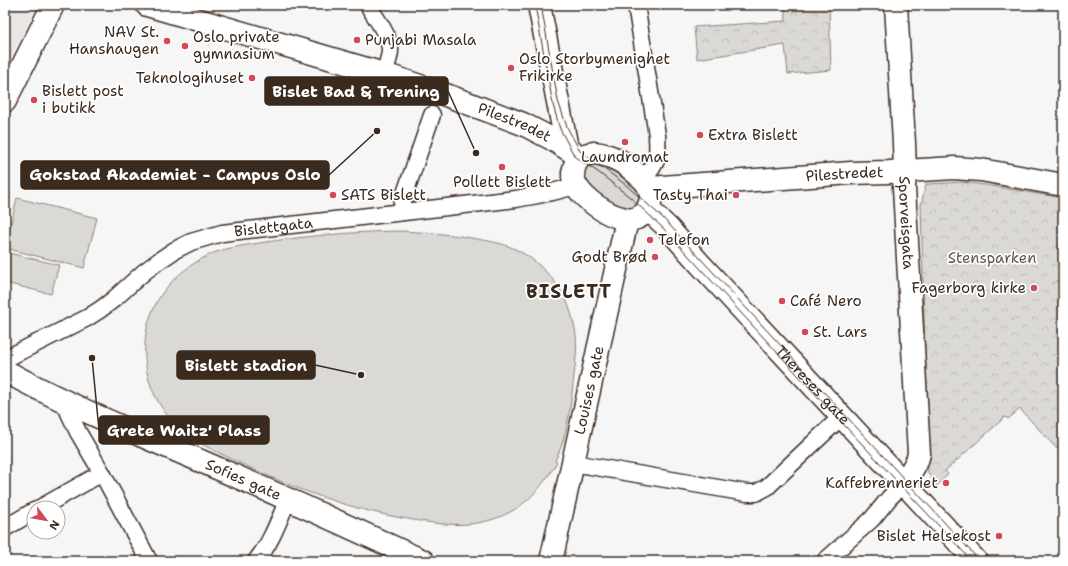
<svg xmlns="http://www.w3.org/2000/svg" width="1068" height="566" viewBox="0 0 1068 566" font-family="'Shantell Sans',sans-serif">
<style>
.built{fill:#e9e7e6}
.grass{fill:#dbd9d6;stroke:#8b827a}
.park{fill:url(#park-crowns);stroke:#8b827a}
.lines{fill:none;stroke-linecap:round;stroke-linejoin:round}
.street-casing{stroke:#3b2a1e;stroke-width:19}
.secondary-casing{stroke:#3b2a1e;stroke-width:25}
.street{stroke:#fff;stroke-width:16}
.secondary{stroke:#fff;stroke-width:22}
.tram{stroke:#3b2a1e;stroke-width:1}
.poi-dot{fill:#d1495b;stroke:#fff;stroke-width:1.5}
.labels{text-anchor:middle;stroke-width:3.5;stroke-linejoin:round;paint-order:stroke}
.poi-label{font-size:15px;fill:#3b2a1e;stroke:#fff;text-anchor:start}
.street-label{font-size:15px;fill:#3b2a1e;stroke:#fff}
.park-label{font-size:15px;fill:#63564c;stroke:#fff}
.district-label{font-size:19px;font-weight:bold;letter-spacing:1px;fill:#3b2a1e;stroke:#fff}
.leader{fill:none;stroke:#3b2a1e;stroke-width:1.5}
.callout-dot{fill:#3b2a1e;stroke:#fff;stroke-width:1.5}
.callout{fill:#3b2a1e;stroke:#3b2a1e;stroke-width:1.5}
.callout-label{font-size:16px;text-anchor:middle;font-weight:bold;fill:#fff}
</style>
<defs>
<pattern id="park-crowns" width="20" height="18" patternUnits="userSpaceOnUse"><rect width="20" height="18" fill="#dbd9d6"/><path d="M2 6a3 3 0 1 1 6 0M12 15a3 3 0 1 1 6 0" fill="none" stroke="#bdbab7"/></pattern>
</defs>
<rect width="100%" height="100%" fill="#f7f6f6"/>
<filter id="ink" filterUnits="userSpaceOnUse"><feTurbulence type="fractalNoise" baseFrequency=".025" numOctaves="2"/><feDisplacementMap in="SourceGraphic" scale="8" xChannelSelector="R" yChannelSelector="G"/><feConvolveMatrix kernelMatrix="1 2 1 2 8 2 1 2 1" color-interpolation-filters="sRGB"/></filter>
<g filter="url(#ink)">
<path class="built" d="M5,5H38L7,65L8,66L5,71Z"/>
<g class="grass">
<path d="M595,163L615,169L634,185L640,195L639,205L632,210L611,204L592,188L586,181L584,174L587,165Z"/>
<path d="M17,198L97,218L84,268L5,248Z"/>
<path d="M399,231C425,232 451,234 477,239C489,241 502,243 513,248C534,257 554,277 565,298C570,307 573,319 575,329C578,344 576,360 574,375C572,397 569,420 563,441C561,448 558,454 555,461L557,462C541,489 524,509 494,519C470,527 444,525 420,521C356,512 293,489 236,461C215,451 189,440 173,422C151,398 141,367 146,334C151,299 175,272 207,256C222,248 242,246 259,243C305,236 351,232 399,231Z"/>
<path d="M5,252L59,265L51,294L5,283Z"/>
</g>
<g class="park">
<path d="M785,5H829L831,70L788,74L785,45L697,59L694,27L786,21Z"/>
<path d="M963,182L985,185L1063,198V443L1057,449L1020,409L1008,419L1005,417L945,471L948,474L937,486L928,473L921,205L926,184Z"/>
</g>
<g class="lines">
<defs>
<g id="street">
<path d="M368,5C375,17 390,36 390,50C390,58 386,66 384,74"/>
<path d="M636,5L657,135C658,159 659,160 644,179"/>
<path d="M403,212L402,202L432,115"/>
<path id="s1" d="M5,359L87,318L101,309L114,299L144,272L160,260L175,250L191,242L222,233L516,199C536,195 556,193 576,185"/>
<path d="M63,400L78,432L102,473L149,561"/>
<path d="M573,463L747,493H756L767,487L841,417"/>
<path d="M40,508L102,473"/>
<path d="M5,528L34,511"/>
<path d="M256,561C271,543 279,520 288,499"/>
<path d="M825,561L872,519L890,497L904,484"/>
</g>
<g id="secondary">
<path id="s2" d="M147,5L384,74L438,92L523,124L552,139L580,157"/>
<path d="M539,5L567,148"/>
<path id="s3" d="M896,5L904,143L905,171L904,188L919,454L917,461L904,484"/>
<path d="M5,101L53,5"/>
<path d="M594,153C612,155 624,162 637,174C642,178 647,182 649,188C654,199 648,214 637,218C632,220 627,220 622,218C607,215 583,199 576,185C573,180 572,174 574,168C577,157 584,154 594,153Z"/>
<path id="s4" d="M649,188L851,173L889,172L954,168L981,170L1063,185"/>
<path id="s5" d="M648,209L668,228L700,264L976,561"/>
<path id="s6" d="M5,371C69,406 136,433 203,462C277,494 350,527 423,561"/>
<path id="s7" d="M551,561L627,220"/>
</g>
</defs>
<use href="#street" class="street-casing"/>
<use href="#secondary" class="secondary-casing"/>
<use href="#street" class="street"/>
<use href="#secondary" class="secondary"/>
<g class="tram">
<path d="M535,5L553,105L560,129L575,157L598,172L631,198L665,230L830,410L972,561"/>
<path d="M541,5L558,101L567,127L580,151L626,185L663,218L980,561"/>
</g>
</g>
</g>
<g class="poi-dot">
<circle cx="357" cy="40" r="4"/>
<circle cx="167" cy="41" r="4"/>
<circle cx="185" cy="46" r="4"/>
<circle cx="511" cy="68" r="4"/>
<circle cx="252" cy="78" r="4"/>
<circle cx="34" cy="100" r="4"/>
<circle cx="700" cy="135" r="4"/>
<circle cx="625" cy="142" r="4"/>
<circle cx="502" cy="167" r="4"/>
<circle cx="333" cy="195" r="4"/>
<circle cx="736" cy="195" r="4"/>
<circle cx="650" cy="240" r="4"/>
<circle cx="655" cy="257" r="4"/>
<circle cx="1034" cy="288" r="4"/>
<circle cx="782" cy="301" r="4"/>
<circle cx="805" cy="332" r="4"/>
<circle cx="946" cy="483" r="4"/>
<circle cx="999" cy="536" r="4"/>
</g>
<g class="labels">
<g class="poi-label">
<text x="159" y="37" text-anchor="end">NAV St.<tspan x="159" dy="17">Hanshaugen</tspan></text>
<text x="193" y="42">Oslo private<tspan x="193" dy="17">gymnasium</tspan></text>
<text x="365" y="45">Punjabi Masala</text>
<text x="519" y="64">Oslo Storbymenighet<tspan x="519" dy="17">Frikirke</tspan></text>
<text x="244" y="83" text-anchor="end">Teknologihuset</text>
<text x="42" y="96">Bislett post<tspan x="42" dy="17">i butikk</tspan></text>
<text x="708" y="140">Extra Bislett</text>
<text x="625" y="162" text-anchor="middle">Laundromat</text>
<text x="502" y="187" text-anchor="middle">Pollett Bislett</text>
<text x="341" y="200">SATS Bislett</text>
<text x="728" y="200" text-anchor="end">Tasty Thai</text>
<text x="658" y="245">Telefon</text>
<text x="647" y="262" text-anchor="end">Godt Brød</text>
<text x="1026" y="293" text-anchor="end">Fagerborg kirke</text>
<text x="790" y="306">Café Nero</text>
<text x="813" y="337">St. Lars</text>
<text x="938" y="488" text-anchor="end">Kaffebrenneriet</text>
<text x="991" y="541" text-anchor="end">Bislet Helsekost</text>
</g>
<g class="street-label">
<text dy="5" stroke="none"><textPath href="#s2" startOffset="386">Pilestredet</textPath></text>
<text dy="5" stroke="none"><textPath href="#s4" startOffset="196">Pilestredet</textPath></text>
<text dy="5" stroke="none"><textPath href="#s3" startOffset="218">Sporveisgata</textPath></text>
<text dy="5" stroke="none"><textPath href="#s1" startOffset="305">Bislettgata</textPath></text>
<text dy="5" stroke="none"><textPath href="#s5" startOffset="241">Thereses gate</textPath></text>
<text dy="5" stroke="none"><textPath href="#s7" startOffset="175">Louises gate</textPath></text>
<text dy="5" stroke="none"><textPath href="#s6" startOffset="262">Sofies gate</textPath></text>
</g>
<g class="park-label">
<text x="992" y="263">Stensparken</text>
</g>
<g class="district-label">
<text x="569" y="298">BISLETT</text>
</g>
</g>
<path class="leader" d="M476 153L448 91M377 131L329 175M361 375L315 365M92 358L99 430"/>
<g class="callout-dot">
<circle cx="476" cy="153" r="4"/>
<circle cx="377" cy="131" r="4"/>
<circle cx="361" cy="375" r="4"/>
<circle cx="92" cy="358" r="4"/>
</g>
<g class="callout">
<rect x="265" y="77" width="183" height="28" rx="4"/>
<rect x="21" y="161" width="308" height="28" rx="4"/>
<rect x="177" y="351" width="138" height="28" rx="4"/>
<rect x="99" y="416" width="170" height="28" rx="4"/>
</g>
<g class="callout-label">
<text x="356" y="97">Bislet Bad &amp; Trening</text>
<text x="175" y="180">Gokstad Akademiet - Campus Oslo</text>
<text x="246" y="371">Bislett stadion</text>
<text x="184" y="436">Grete Waitz' Plass</text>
</g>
<rect width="1068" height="566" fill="none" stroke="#fff" stroke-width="20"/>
<rect x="10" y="10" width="1048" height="546" fill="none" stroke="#3b2a1e" stroke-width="1.5" filter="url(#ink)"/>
<g transform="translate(46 520) rotate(122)"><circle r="19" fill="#ffffff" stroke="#b1aaa5"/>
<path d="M0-3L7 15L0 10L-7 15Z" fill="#d1495b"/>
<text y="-6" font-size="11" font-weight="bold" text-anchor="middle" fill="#3b2a1e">N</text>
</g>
</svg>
